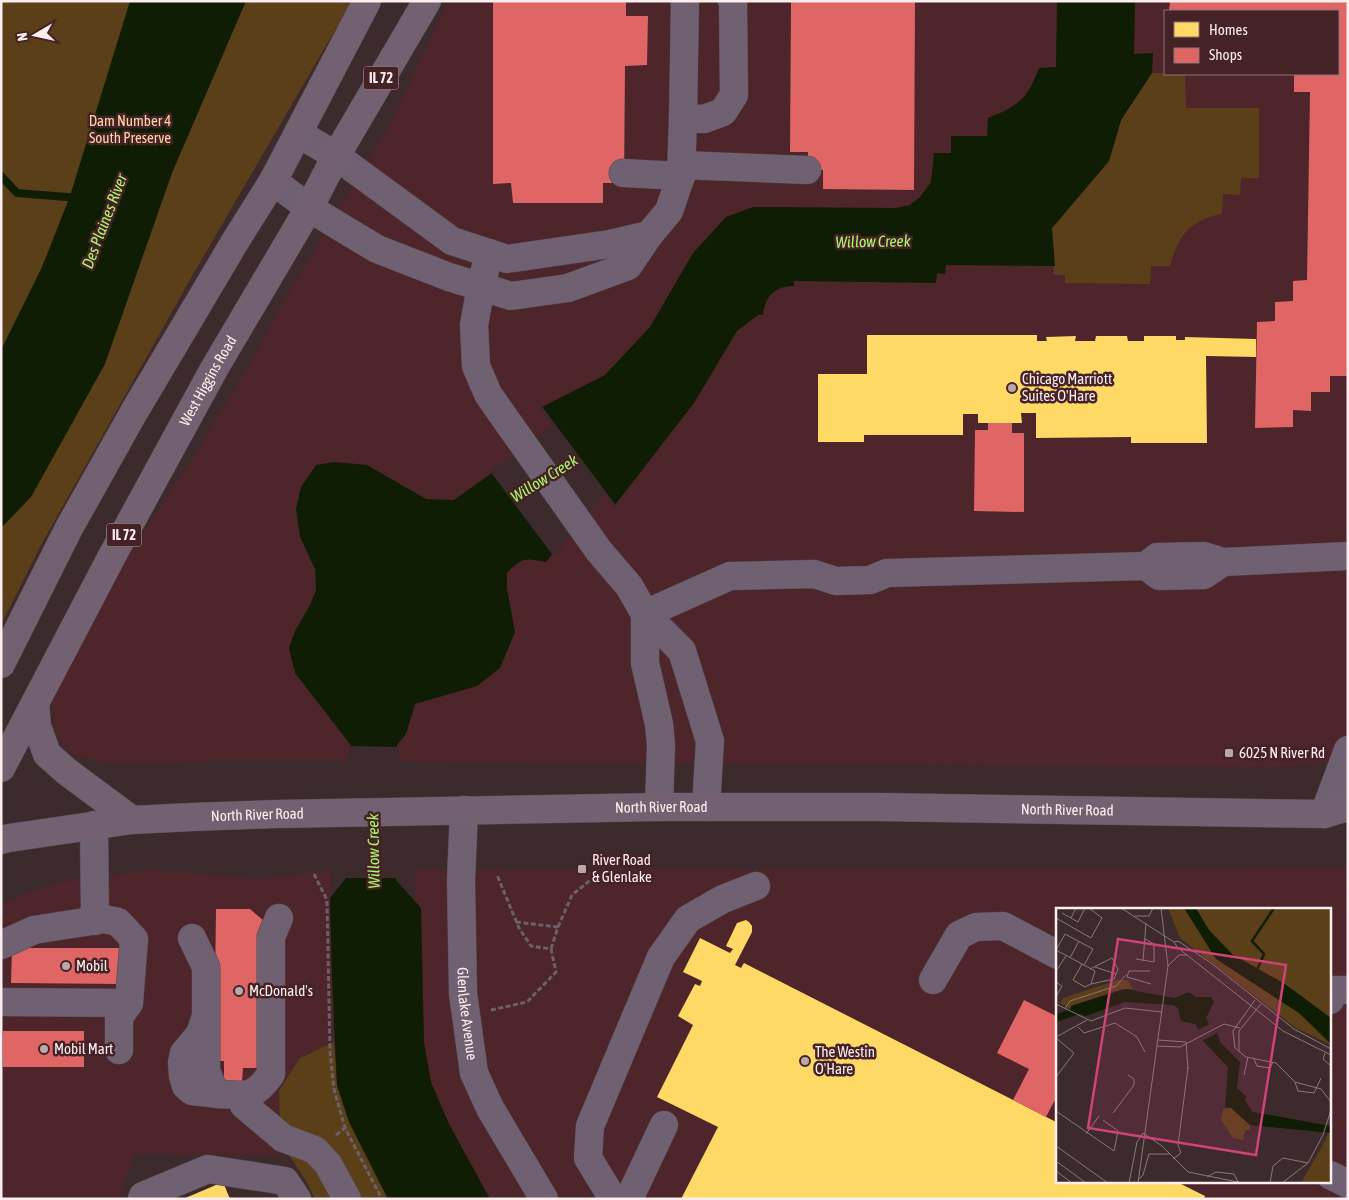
<svg xmlns="http://www.w3.org/2000/svg" width="1349" height="1200" viewBox="0 0 1349 1200" font-family="'Asap Condensed',sans-serif">
<style>
.built{fill:#4d252a;fill-rule:evenodd}
.green{fill:#5b3f19}
.water{fill:#0f1d04}
.pier{fill:#3d2a2c}
.homes{fill:#ffd966}
.shops{fill:#e06666}
.lines{fill:none;stroke-linecap:round;stroke-linejoin:round}
.stream{stroke:#0f1d04;stroke-width:8}
.minor-casing{stroke:#564749;stroke-width:29}
.major-casing{stroke:#564749;stroke-width:29}
.path{stroke:#6e6068;stroke-width:3;stroke-dasharray:5 2.5;stroke-linecap:butt}
.minor{stroke:#6f6171;stroke-width:28}
.major{stroke:#736070;stroke-width:28}
.poi-dot{fill:#b9a9aa;stroke:#452226;stroke-width:2}
.labels{text-anchor:middle;stroke-width:5;stroke-linejoin:round;paint-order:stroke}
.shield{fill:#452226;stroke:#c5b0b2;stroke-width:1}
.shield-label{font-size:14px;font-weight:bold;fill:#fcedee}
.park-label{font-size:15px;fill:#fdd6a6;stroke:#452226}
.poi-label{font-size:15px;fill:#fcedee;stroke:#452226;text-anchor:start}
.street-label{font-size:15px;fill:#fcedee;stroke:#452226}
.water-label{font-size:16px;font-style:italic;fill:#acf86b;stroke:#452226}
.inset-river{fill:none;stroke:#0f1d04;stroke-width:2.5}
.inset-road{fill:none;stroke:#89787a;stroke-width:1}
.view{fill:#ce4378;fill-opacity:0.15;stroke:#ce4378;stroke-width:2.5}
.inset-edge{fill:none;stroke:#fcedee;stroke-width:2.5}
</style>
<rect width="100%" height="100%" fill="#3d2a2c"/>
<g class="built">
<path d="M448,1H1348V761L1276,767L451,762L277,759L120,764L103,762L74,755L60,741L55,730L53,717L55,699L63,674L115,577L198,450L243,376L294,284L389,127ZM1165,11H1338V74H1165Z"/>
<path d="M1348,868V1199H466L417,1100L415,870ZM1058,909H1330V1181H1058Z"/>
<path d="M151,870L261,879L330,870L334,1042L300,1058L289,1155L134,1154L119,1199H1V905L22,895L62,882Z"/>
</g>
<g class="green">
<path d="M1,1H351L338,25L195,271L41,545L1,625Z"/>
<path d="M1152,73L1185,74L1186,108H1259V178H1241L1240,195L1223,194L1222,214C1191,219 1178,236 1170,266H1151L1150,284L1065,283V275H1054L1052,228L1109,161L1121,120Z"/>
<path d="M334,1042L337,1085L349,1122L388,1199H315L306,1181L289,1155L280,1122L279,1091L300,1058Z"/>
</g>
<g class="water">
<path d="M130,1H246L172,173L105,364L31,497L1,528V350L42,267L70,196Z"/>
<path d="M1057,1H1135L1134,54L1153,53L1152,73L1121,120L1109,161L1052,228L1055,266L946,265L945,274L937,273L936,283L794,281V286C775,286 765,296 763,315H758L737,331L694,403L615,505L604,490L546,562C525,558 522,557 507,573V589L515,632L500,668L477,686L415,704L406,734L397,745L396,880L421,908L424,1042L431,1082L449,1124L490,1199H388L349,1122L337,1085L332,979L330,898L346,878H348L350,744L295,673L289,648L295,631L310,605L316,590L315,569L300,537L296,509L301,487L316,465L334,462L367,465L426,499L454,500L556,427L542,407L605,375L650,327L693,253L726,217L753,207L896,208L910,205L920,197L931,182L934,153H951V136H987L988,118C1019,105 1027,100 1039,68L1056,67Z"/>
</g>
<g class="pier">
<path d="M541,405L617,507L613,506L604,494L554,557L490,471L553,426L540,409Z"/>
<path d="M349,746L399,747L398,878H346Z"/>
</g>
<g class="homes">
<path d="M867,335H1037V341H1047L1046,337L1076,336L1075,341H1095L1096,336H1127L1128,341H1144V336H1176V340H1185V337L1256,339V357L1206,356L1207,443H1131V437L1036,438V413H1021L1022,423H978V414H963V435H864V442H818V374H867Z"/>
<path d="M746,920L749,922L752,926V932L735,965L741,968L744,963L1058,1123V1181H1158L1161,1183L1162,1181H1175L1205,1196L1204,1199H681L718,1127L657,1097L693,1025L678,1016L695,984L700,986L702,981L683,972L700,938L730,953L733,949L726,946L737,923Z"/>
<path d="M223,1182L230,1199H183Z"/>
</g>
<g class="shops">
<path d="M493,1H626V16H648L647,65L625,66L624,183H603V203H513L511,183L493,184Z"/>
<path d="M791,1H915L914,190L823,189V170H807L808,152H790Z"/>
<path d="M1170,1H1348L1347,376H1330V392H1311V411L1293,410V427L1255,428L1257,322L1275,321V302L1293,301V281L1307,280L1310,92H1294V74H1338V11H1169Z"/>
<path d="M988,423H1012V433H1024V512L974,511L975,430H988Z"/>
<path d="M216,909H250L264,921L263,1068H243L242,1082H224V1061H214Z"/>
<path d="M12,948H120V984L11,983Z"/>
<path d="M1024,1000L1058,1017V1094L1046,1117L1013,1100L1029,1069L997,1053Z"/>
<rect x="3" y="1031" width="81" height="36"/>
</g>
<g class="lines">
<path class="stream" d="M1,176L17,193L79,198"/>
<defs>
<g id="minor">
<path d="M683,118L704,119L723,112L734,95L733,2L732,1"/>
<path d="M298,133L336,156L452,241L507,259L610,244L649,235"/>
<path d="M681,165L807,170"/>
<path d="M623,173L681,176"/>
<path d="M273,181L309,208L377,249L449,277L511,296L568,288L628,266L649,235L669,211L681,176L683,118L685,1"/>
<path d="M489,253L481,287L474,325L476,366L488,394L504,417L599,551L629,586L645,614L682,651L710,741L706,807"/>
<path d="M1146,566L1157,557L1204,556L1223,562L1348,556"/>
<path d="M645,614L730,576L814,574L836,581L870,580L887,573L1146,566L1159,576L1204,575L1223,562"/>
<path d="M645,614V663L659,724L661,745L659,807"/>
<path id="s1" d="M464,810L461,880L463,993L474,1073L490,1108L544,1199"/>
<path d="M1324,814L1348,750"/>
<path d="M94,825L95,921"/>
<path d="M192,938L206,967V1071L212,1086L219,1094C247,1096 254,1098 271,1074V937L279,918"/>
<path d="M1,945L34,930L104,919L118,922L134,939L129,1003L119,1017V1050"/>
<path d="M933,980L959,935L976,927L1003,926L1058,955"/>
<path d="M1330,1000L1335,990H1348"/>
<path d="M1,1002L129,1003"/>
<path d="M205,1019L200,1034L184,1053L182,1063L183,1076L186,1086L192,1091L219,1094"/>
<path d="M244,1105L283,1138L315,1150L328,1164L347,1199"/>
<path d="M1330,1175L1348,1184"/>
<path d="M142,1199L143,1196L208,1169L285,1181L297,1199"/>
<path d="M613,1199L588,1158L590,1126L661,957L688,919L723,899L756,886"/>
<path d="M629,1199L664,1125"/>
</g>
<g id="major">
<path d="M1,664L69,528L134,412L236,240L273,181L367,1"/>
<path d="M35,703L37,726L47,754L66,771L132,820"/>
<path id="s2" d="M1,768L112,556L214,369L309,208L336,156L427,1"/>
<path id="s3" d="M1,840L9,838L132,820L192,817L277,814L659,807H879L1324,814L1348,807"/>
</g>
</defs>
<use href="#minor" class="minor-casing"/>
<use href="#major" class="major-casing"/>
<g class="path">
<path d="M314,874L327,900L330,1052L334,1089L345,1128L382,1199"/>
<path d="M516,922L558,927L551,949"/>
<path d="M558,927L572,895L599,873"/>
<path d="M491,1010L527,1002L556,972L551,949L531,946L519,928L497,875"/>
<path d="M336,1135L345,1128"/>
</g>
<use href="#minor" class="minor"/>
<use href="#major" class="major"/>
</g>
<g class="poi-dot">
<circle cx="1012" cy="388" r="5"/>
<rect x="1224" y="748" width="10" height="10" rx="2.5"/>
<rect x="577" y="864" width="10" height="10" rx="2.5"/>
<circle cx="66" cy="966" r="5"/>
<circle cx="239" cy="991" r="5"/>
<circle cx="44" cy="1049" r="5"/>
<circle cx="805" cy="1061" r="5"/>
</g>
<g class="labels">
<g class="shield">
<rect x="363.5" y="66.5" width="35" height="23" rx="4"/>
<rect x="106.5" y="523.5" width="35" height="23" rx="4"/>
</g>
<g class="shield-label">
<text x="381" y="83">IL 72</text>
<text x="124" y="540">IL 72</text>
</g>
<g class="park-label">
<text x="130" y="126">Dam Number 4<tspan x="130" dy="17">South Preserve</tspan></text>
</g>
<g class="poi-label">
<text x="1022" y="384">Chicago Marriott<tspan x="1022" dy="17">Suites O'Hare</tspan></text>
<text x="1239" y="758">6025 N River Rd</text>
<text x="592" y="865">River Road<tspan x="592" dy="17">&amp; Glenlake</tspan></text>
<text x="76" y="971">Mobil</text>
<text x="249" y="996">McDonald's</text>
<text x="54" y="1054">Mobil Mart</text>
<text x="815" y="1057">The Westin<tspan x="815" dy="17">O'Hare</tspan></text>
</g>
<g class="street-label">
<text dy="5" stroke="none"><textPath href="#s2" startOffset="439">West Higgins Road</textPath></text>
<text dy="5" stroke="none"><textPath href="#s3" startOffset="662">North River Road</textPath></text>
<text dy="5" stroke="none"><textPath href="#s3" startOffset="1068">North River Road</textPath></text>
<text dy="5" stroke="none"><textPath href="#s3" startOffset="258">North River Road</textPath></text>
<text dy="5" stroke="none"><textPath href="#s1" startOffset="204">Glenlake Avenue</textPath></text>
</g>
<g class="water-label">
<text transform="translate(104 221) rotate(-69)" y="6">Des Plaines River</text>
<text transform="translate(873 241) rotate(-1)" y="6">Willow Creek</text>
<text transform="translate(544 478) rotate(-32)" y="6">Willow Creek</text>
<text transform="translate(373 851) rotate(-91)" y="6">Willow Creek</text>
</g>
</g>
<g transform="translate(1056 908)">
<rect width="275" height="275" fill="#3d2a2c"/>
<path d="M112,0H275V137L240,120L124,30ZM62,72H71L77,81H65L15,98V101L4,95L7,90ZM175,200L194,217V222H189L187,232L177,230L165,212L167,201ZM275,218V275H245L269,233Z" fill="#5b3f19"/>
<path d="M128,0H140L153,22L176,46L229,76L275,110V136L243,105L160,51ZM70,81L118,90L133,84L140,89H155L158,94L150,110L158,126L161,124L164,134L184,154L181,180L190,188L189,193L197,204L275,218V225L194,217L175,200L169,199L172,159L146,132L148,131L139,116L125,113L122,100L117,97L69,94L30,108L23,106L0,114V106L15,101V98Z" fill="#0f1d04"/>
<path d="M155,115L163,124L144,134L138,124Z" fill="#3d2a2c"/>
<path class="inset-river" d="M201,62L208,46L196,33L218,0"/>
<path class="inset-road" d="M65,0L118,34L122,40L227,123L275,147M6,5L15,10L20,0M79,8H93L97,0M0,10L35,30L46,10L33,0M15,10L22,14L29,0M118,34L122,33L155,55L238,121L275,141M14,50L23,33M80,51L98,54V36L89,31M87,53L90,15M26,56L17,72L29,79L35,76L39,63L0,42L9,26L37,41L28,57M112,58L123,47H131M39,59L60,66M34,61L56,50L62,61L58,71L35,76M0,63L10,48M94,63H73L71,69L95,76M0,74L6,78L0,89M199,92L177,123L179,140L190,149L220,155L239,174L265,181L275,194M0,96L35,113L69,100L106,104M9,101L14,93L60,78L70,67M22,119L28,125L59,115L81,129L89,144M0,129L31,112M0,130L18,145L0,169M102,132L130,134M130,134L132,161M101,138L124,139L168,116L184,120M183,143V123L205,96M269,145L267,151L275,158M198,151L201,158L214,160L217,154M188,167L192,149M239,174L242,183L258,185L265,170M0,203L58,243L62,223L47,212M57,205L78,177V171L72,167M87,225L106,238L132,264L187,275M30,226L43,208M0,238L52,275M117,251L125,245L122,237L132,159M0,253L30,275M0,263L16,275M151,269L160,264L178,266L182,274M83,271L87,267L93,246H113M73,275L81,234L87,225M82,275L112,58L105,0M214,275L217,258L227,250L252,255M226,275L252,255L267,227L275,202"/>
<path class="view" d="M62,31L230,57L200,247L32,220Z"/>
<rect width="275" height="275" class="inset-edge"/>
</g>
<rect width="1349" height="1200" fill="none" stroke="#fcedee" stroke-width="5"/>
<rect x="1164" y="10" width="175" height="65" fill="#452226" stroke="#8e7376"/>
<rect x="1174" y="22" width="25" height="15" fill="#ffd966" stroke="#8e7376"/>
<text x="1209" y="35" font-size="15" fill="#fcedee">Homes</text>
<rect x="1174" y="48" width="25" height="15" fill="#e06666" stroke="#8e7376"/>
<text x="1209" y="60" font-size="15" fill="#fcedee">Shops</text>
<g transform="translate(35 35) rotate(261)" stroke="#452226" stroke-width="4" paint-order="stroke">
<path d="M0-4L9 19L0 12L-9 19Z" fill="#fcedee"/>
<text y="-8" font-size="14" font-weight="bold" text-anchor="middle" fill="#fcedee">N</text>
</g>
</svg>
